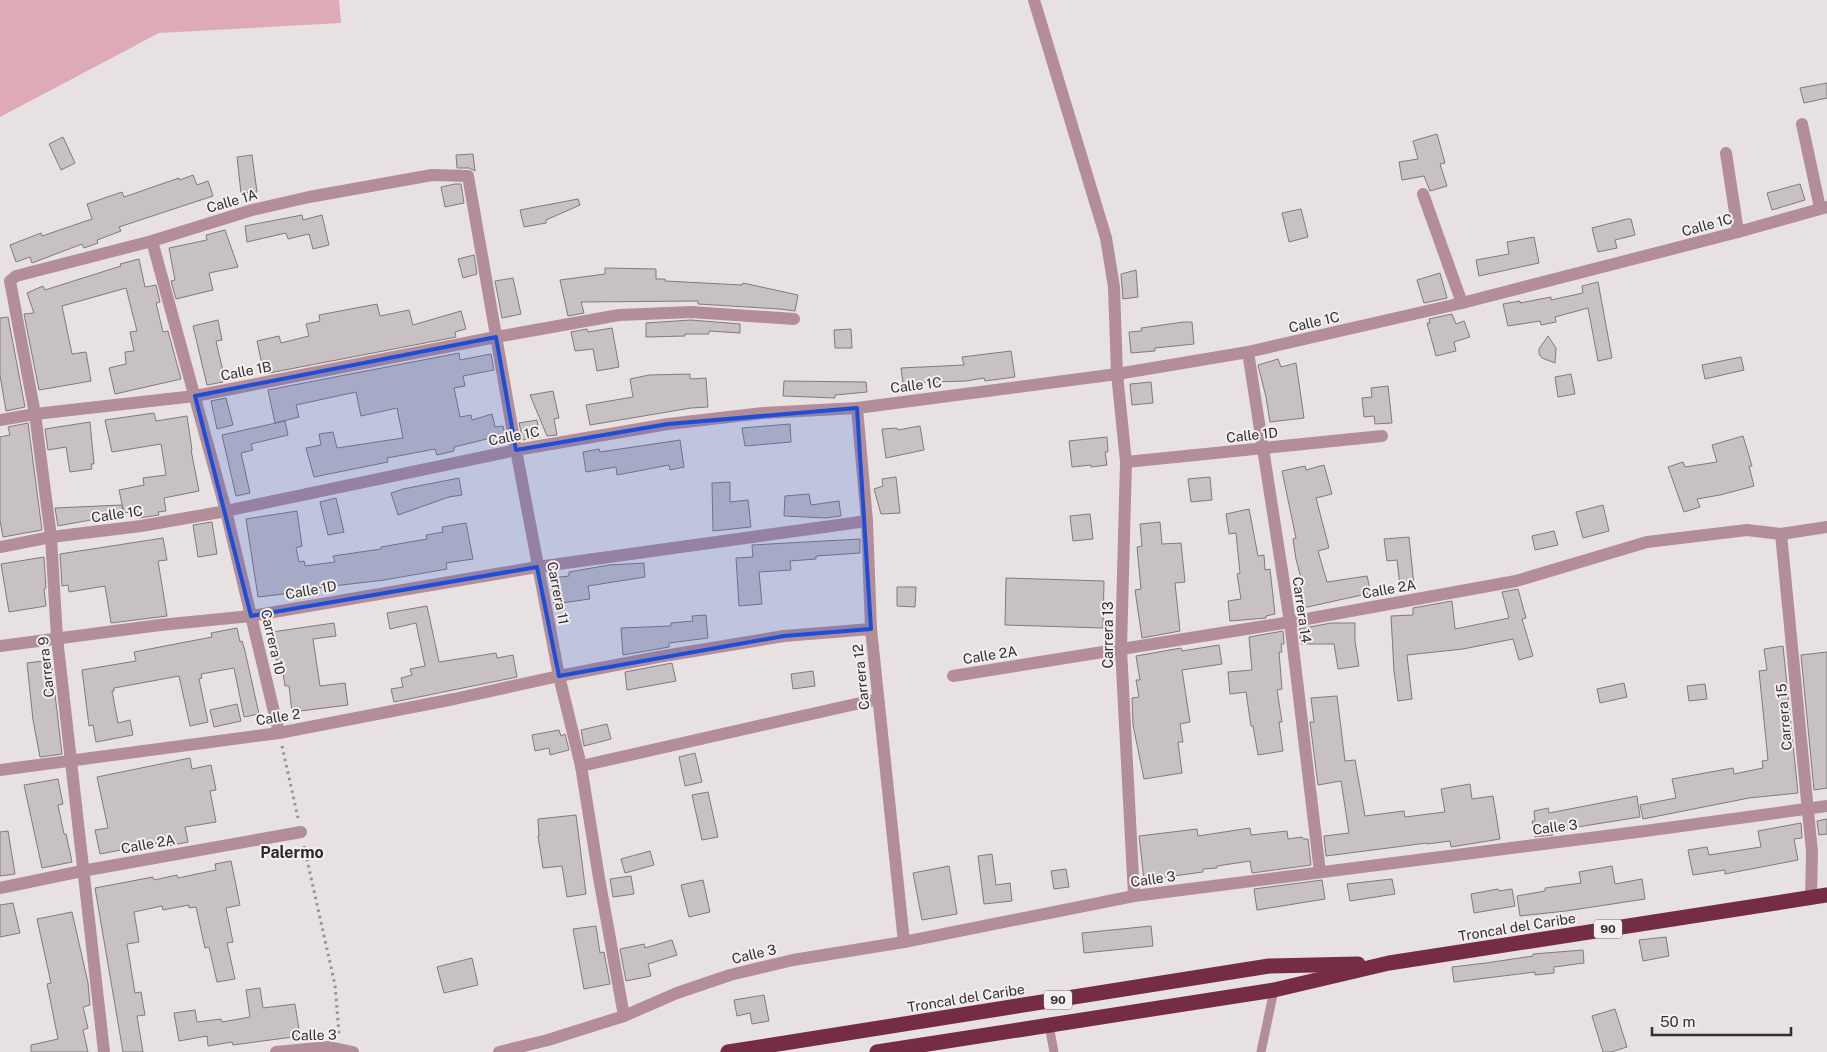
<svg xmlns="http://www.w3.org/2000/svg" width="1827" height="1052" viewBox="0 0 1827 1052" font-family="'Public Sans',sans-serif">
<style>
.green{fill:#dfaab8}
.building{fill:#c8c1c3;stroke:#817a7c}
.lines{fill:none;stroke-linecap:round;stroke-linejoin:round}
.path{stroke:#989393;stroke-width:3;stroke-dasharray:2.5 4;stroke-linecap:butt}
.lane{stroke:#b38e98;stroke-width:9}
.street{stroke:#b38e98;stroke-width:12}
.highway{stroke:#742d45;stroke-width:15}
.marked{fill:#1d4ed8;fill-opacity:0.2;stroke:#1d4ed8;stroke-width:4;stroke-linejoin:round}
.labels{text-anchor:middle;stroke-width:4;stroke-linejoin:round;paint-order:stroke}
.shield{fill:#f5eeef;stroke:#6c6869;stroke-width:1}
.shield-label{font-size:12px;font-weight:bold;fill:#312f2f}
.street-label{font-size:14px;fill:#312f2f;stroke:#f5eeef}
.quarter-label{font-size:16px;font-weight:bold;fill:#2e282a;stroke:#f5eeef}
</style>
<rect width="100%" height="100%" fill="#e8e1e2"/>
<path class="green" d="M0,0H339L341,23L159,33L0,117Z"/>
<g class="building">
<path d="M1827,83V98L1804,103L1800,88Z"/>
<path d="M1437,134L1445,163L1440,164L1447,186L1430,191L1424,176L1402,180L1399,162L1418,159L1413,141Z"/>
<path d="M63,137L75,163L61,170L49,144Z"/>
<path d="M473,154L475,171L469,168H457L456,155Z"/>
<path d="M252,155L257,192L241,193L237,157Z"/>
<path d="M193,175L197,185L208,181L213,196L119,227L121,231L97,240L98,243L84,248L82,244L32,263L30,257L16,262L10,245L41,233L42,236L92,219L87,204L122,192L124,197L179,178L180,180Z"/>
<path d="M455,184H461L464,203L445,207L441,187Z"/>
<path d="M1800,184L1805,200L1772,210L1767,193Z"/>
<path d="M578,199L580,205L546,220V223L524,227L520,210Z"/>
<path d="M1301,209L1308,237L1289,242L1282,213Z"/>
<path d="M302,215L303,220L322,215L329,245L313,249L309,234L288,239L286,233L247,242L245,226Z"/>
<path d="M1627,219H1631L1635,235L1615,240L1617,248L1598,252L1592,228Z"/>
<path d="M225,230L238,267L209,273L213,290L176,299L171,281L175,280L169,248L207,240L206,235Z"/>
<path d="M1534,237L1539,263L1479,276L1476,260L1509,254L1507,242Z"/>
<path d="M474,255L477,274L463,278L458,259Z"/>
<path d="M139,259L145,287L156,285L160,302L156,303L163,332L168,331L181,379L115,394L109,368L126,364L125,352L134,351L130,332L137,331L126,288L62,306L72,354L86,352L91,381L39,390L24,314L34,313L27,293L43,286L45,290L121,266L120,264Z"/>
<path d="M605,268L656,269V279H665V281L742,285L743,283L798,295L795,311L780,309L698,304V301L581,302L584,313L568,316L560,280L605,274Z"/>
<path d="M1136,270L1138,297L1123,299L1121,274Z"/>
<path d="M1440,273L1447,298L1424,303L1417,280Z"/>
<path d="M513,278L521,314L502,318L495,281Z"/>
<path d="M1598,282L1612,358L1598,361L1588,308L1555,317L1556,322L1541,325L1540,321L1508,326L1503,304L1520,301V303L1551,297V300L1583,293L1582,286Z"/>
<path d="M377,304L380,316L409,310L413,325L461,311L466,329L455,332L456,337L264,374L257,341L279,336L281,343L309,336L306,324L320,321L319,315Z"/>
<path d="M1452,314L1456,324L1464,321L1470,337L1454,342L1456,351L1436,356L1427,323H1430L1429,319Z"/>
<path d="M8,317L25,407L6,411L0,375V318Z"/>
<path d="M218,320L222,340L216,341L224,376H221L223,382L207,385L193,326Z"/>
<path d="M691,320L740,324V333L709,331V334H685V336L646,337V323Z"/>
<path d="M1184,322H1192L1194,344L1155,348V351L1131,353L1129,332L1142,331L1141,328Z"/>
<path d="M612,328L619,367L597,371L593,349L575,351L571,332L587,329L588,332Z"/>
<path d="M851,329L852,348H835L834,330Z"/>
<path d="M1548,336L1556,348L1555,363L1542,358L1539,354V349Z"/>
<path d="M1011,351L1015,377L985,381L984,378L966,381L903,383L901,368L964,365L962,357Z"/>
<path d="M459,353L460,360L491,354L494,370L463,376L465,386L454,388L460,417L471,415L472,420L492,414L495,427L503,426L506,439L492,442L491,438L454,447V451L437,455L435,449L387,458L388,462L314,477L306,448L321,445L319,434L333,432L337,448L403,438L397,408L361,416L356,392L296,405L299,417L275,423L268,390Z"/>
<path d="M1741,357L1744,370L1705,379L1702,365Z"/>
<path d="M1278,359L1281,367L1296,363L1304,418L1270,422L1266,397L1258,365Z"/>
<path d="M690,374V379L706,378L708,407L691,408L590,425L586,405L633,397L630,379L649,375Z"/>
<path d="M1571,374L1575,394L1558,397L1555,377Z"/>
<path d="M784,381L866,382L867,392L835,395V398L783,396Z"/>
<path d="M1151,382L1153,403L1132,405L1130,384Z"/>
<path d="M1388,386L1392,423L1375,424L1374,416L1364,417L1362,398L1372,397L1371,388Z"/>
<path d="M553,391L559,418L554,419L557,435L547,436L530,395Z"/>
<path d="M226,398L233,425L217,429L211,401Z"/>
<path d="M154,413L156,421L187,416L192,450H191L199,491L164,498L166,511L158,512L159,515L139,518L137,511L124,513L119,490L144,485L143,478L166,475L161,444L112,452L105,420Z"/>
<path d="M537,420L540,437L523,440L519,423Z"/>
<path d="M285,421L288,435L251,444L253,450L241,453L250,493L236,496L222,435Z"/>
<path d="M90,422L94,464H91L92,469L70,472L66,447L48,450L45,429Z"/>
<path d="M28,423L42,530L3,537L0,520V437L10,435L8,427Z"/>
<path d="M790,424L791,442L745,446L742,428Z"/>
<path d="M920,426L924,450L886,458L882,429L897,428L898,430Z"/>
<path d="M1743,436L1752,466H1749L1754,486L1720,495L1697,499L1700,507L1684,512L1668,467L1683,462L1685,467L1717,462L1712,445Z"/>
<path d="M1107,437L1108,452H1105L1107,465L1091,467V465L1072,467L1069,441Z"/>
<path d="M680,440L684,467L670,470L669,465L617,475L616,467L586,472L583,452L599,449L600,452Z"/>
<path d="M1324,465L1332,494L1316,498L1329,548L1318,551L1327,582L1367,576L1371,593L1303,608L1300,586H1303L1296,559L1293,539L1296,538L1282,471L1305,466L1306,470Z"/>
<path d="M896,477L900,513L881,514L874,489L883,486L882,479Z"/>
<path d="M1210,477L1212,500L1191,502L1188,479Z"/>
<path d="M459,478L462,495L449,497L398,515L391,493L403,489Z"/>
<path d="M730,482V502L748,500L751,527L713,531L712,483Z"/>
<path d="M809,494L811,505L839,501L841,516L826,518L784,516L785,496Z"/>
<path d="M336,498L344,532L328,535L320,502Z"/>
<path d="M122,505L123,514L58,526L55,508Z"/>
<path d="M1603,505L1609,531L1583,538L1576,512Z"/>
<path d="M1249,509L1258,556L1264,555L1265,570L1270,569L1275,614L1266,616V618L1230,621L1228,601L1241,599L1237,574L1240,573L1236,533L1229,534L1226,514Z"/>
<path d="M297,511L302,546L296,548L299,562L304,561L305,566L335,562L333,556L381,549V547L427,539L426,535L443,532L442,527L466,523L473,559L446,563L447,569L384,580L300,590L301,592L258,597L246,519Z"/>
<path d="M1090,514L1093,539L1073,541L1070,516Z"/>
<path d="M212,522L217,554L198,557L193,525Z"/>
<path d="M1160,522L1162,544L1181,543L1185,582L1175,583L1180,631L1142,638L1135,590L1141,589L1137,547L1142,546L1140,524Z"/>
<path d="M1554,531L1558,545L1535,550L1532,536Z"/>
<path d="M1409,537L1414,585L1400,586L1397,560L1387,561L1384,539Z"/>
<path d="M163,538L167,560L158,561L167,616L111,623L105,586L69,592L68,585L62,586L60,554Z"/>
<path d="M860,539V553L816,556V559L790,561L791,570L759,572L762,604L739,606L736,558L753,557L752,545Z"/>
<path d="M44,557L46,588L44,589L46,606L9,612L1,564Z"/>
<path d="M644,563L645,577L588,586L590,599L554,604L551,578L569,576V572L609,565Z"/>
<path d="M1006,578L1104,581L1103,628L1005,625Z"/>
<path d="M897,587H916L915,607L897,606Z"/>
<path d="M1518,589L1526,618L1522,619L1533,656L1519,660L1513,639L1463,649L1407,655L1412,699L1398,701L1394,671L1391,616L1413,615V608L1452,601L1455,629L1509,618L1502,592Z"/>
<path d="M427,606L439,662L496,653L497,658L513,655L517,677L394,702L391,689L403,687L401,678L412,675L410,669L425,666L416,623L390,629L387,613Z"/>
<path d="M706,615L708,638L669,643V647L623,655L621,628L671,626V623L693,621L692,616Z"/>
<path d="M334,623L336,636L313,639L320,686L345,683L348,705L292,712L289,686H285L281,659L276,660L272,632Z"/>
<path d="M1331,623H1355V641L1359,666L1338,669L1334,644H1301L1299,629Z"/>
<path d="M237,628L240,642L242,641L245,651L259,714L244,717L234,668L201,674L202,678L199,679L208,722L190,726L179,676L114,688V691H112L118,723L130,720L133,735L96,742L93,725L89,726L82,670L136,661L134,652L212,637L211,633Z"/>
<path d="M1283,631L1284,644H1281L1282,652H1279L1282,689L1277,690L1282,722H1279L1283,751L1258,755L1253,726H1251L1246,692L1230,694L1228,672L1252,670L1249,637Z"/>
<path d="M1219,645L1222,664L1182,670L1190,722L1180,724L1183,742H1178L1182,773L1144,779L1133,725L1132,698L1139,697L1136,680H1140L1136,656L1181,648L1182,651Z"/>
<path d="M1783,646L1798,793L1749,798L1643,819L1640,805L1676,798L1672,779L1733,768L1734,774L1763,768L1762,761L1768,760L1759,671L1767,670L1764,649Z"/>
<path d="M1827,652V788L1814,790L1801,655Z"/>
<path d="M51,660L62,754L40,757L33,720L27,663Z"/>
<path d="M672,663L676,681L627,690L625,672Z"/>
<path d="M813,671L815,686L793,689L791,674Z"/>
<path d="M1624,683L1627,697L1600,703L1597,689Z"/>
<path d="M1705,684L1707,699L1689,701L1687,686Z"/>
<path d="M1337,696L1345,761L1355,760L1365,816L1404,811L1405,817L1445,812L1441,789L1470,784L1472,799L1493,796L1500,839L1451,847L1450,841L1427,844V843L1326,856L1324,836L1349,833L1341,781L1318,785L1310,722H1314L1311,698Z"/>
<path d="M237,704L241,721L214,727L210,710Z"/>
<path d="M607,724L611,739L584,746L581,730Z"/>
<path d="M559,730L561,736L565,734L569,750L550,755L549,748L535,751L532,735Z"/>
<path d="M695,753L702,782L685,786L679,757Z"/>
<path d="M190,758L192,769L211,765L216,790L210,791L216,822L185,827L188,842L158,848L157,843L100,854L95,830L108,828L97,777Z"/>
<path d="M58,779L63,804L58,805L64,834H66L72,862L42,868L24,785Z"/>
<path d="M708,792L718,837L702,840L692,795Z"/>
<path d="M1637,796L1640,817L1552,831L1553,835L1535,837L1532,821H1535L1534,811L1548,808L1549,813Z"/>
<path d="M576,815L586,894L567,897L562,866L543,868L538,836H539L538,819Z"/>
<path d="M1827,819V834L1819,835L1817,821Z"/>
<path d="M1801,823L1802,838L1794,839L1798,860L1725,874V870L1693,875L1688,850L1707,847L1709,855L1761,847L1758,831Z"/>
<path d="M1250,828L1251,835L1287,831L1288,839L1302,837L1303,839H1308L1311,865L1252,873L1250,861L1217,866V868L1203,869V872L1144,880L1139,836L1197,829L1198,836Z"/>
<path d="M8,831L15,874L0,876V832Z"/>
<path d="M650,851L654,865L625,873L621,859Z"/>
<path d="M992,854L996,885L1010,883L1012,901L984,904L978,856Z"/>
<path d="M231,861L240,905L226,908L233,942L227,943L235,979L217,982L209,947L205,948L196,907L189,908V905L163,910L162,906L134,912L139,942L127,944L135,993L141,992L145,1015L137,1016L143,1052H123L95,888L153,877L154,880L177,875L178,878L216,870L215,864Z"/>
<path d="M949,866L957,914L922,920L913,873Z"/>
<path d="M1612,866L1615,884L1642,879L1645,899L1566,911L1520,916L1517,896L1545,891V888L1581,883L1579,872Z"/>
<path d="M1066,869L1069,887L1054,889L1051,871Z"/>
<path d="M631,876L634,894L613,897L610,879Z"/>
<path d="M1392,879L1395,894L1350,901L1347,884Z"/>
<path d="M703,880L710,912L689,917L681,885Z"/>
<path d="M1322,880L1325,899L1257,910L1254,889Z"/>
<path d="M1498,889L1499,891L1512,889L1515,906L1474,913L1471,894Z"/>
<path d="M13,903L20,933L0,937V905Z"/>
<path d="M72,912L88,983L90,1005L83,1007L88,1028L83,1030L88,1052H31V1045L58,1039L47,984L51,983L37,919Z"/>
<path d="M596,926L600,953L604,952L610,984L584,989L573,929Z"/>
<path d="M1151,926L1153,946L1084,953L1082,933Z"/>
<path d="M1666,937L1669,956L1643,961L1639,940Z"/>
<path d="M672,940L677,955L648,964L651,976L626,981L620,949L644,944L645,948Z"/>
<path d="M1583,950L1584,963L1554,967V973L1535,975V972L1454,982L1452,967L1486,963L1533,956V954Z"/>
<path d="M472,958L478,985L444,993L437,967Z"/>
<path d="M260,988L263,1008L295,1004L300,1036L233,1045L232,1042L208,1046L207,1036L179,1041L174,1013L195,1010L197,1022L221,1019L222,1022L250,1017L246,990Z"/>
<path d="M764,995L769,1021L752,1024L750,1013L737,1016L734,1000Z"/>
<path d="M1615,1009L1627,1047L1611,1052H1603L1592,1016Z"/>
</g>
<g class="lines">
<g class="path">
<path d="M282,746L298,818"/>
<path d="M304,846L335,985L339,1034"/>
</g>
<g class="lane">
<path d="M1049,1025L1054,1052"/>
<path d="M1261,1052L1274,990"/>
</g>
<g class="street">
<path d="M1034,0L1106,238L1114,287L1117,374L1126,462L1121,649L1134,896"/>
<path d="M1802,124L1820,208"/>
<path d="M1726,153L1738,232"/>
<path d="M1423,194L1462,303"/>
<path d="M152,241L226,511L279,733"/>
<path d="M1248,352L1290,622L1320,872"/>
<path d="M857,408L867,521L871,629L904,942"/>
<path d="M0,420L35,414L195,396L496,337L619,315L691,312L794,319"/>
<path d="M1126,462L1382,436"/>
<path d="M1781,534L1812,852L1811,897"/>
<path d="M0,547L51,537L141,526L226,511L516,450L668,424L763,413L857,408L1117,374L1248,352L1462,303L1738,232L1827,207"/>
<path d="M0,646L160,625L251,616L537,567L867,521"/>
<path d="M953,676L1290,622L1516,581L1647,542L1747,530L1781,534L1827,527"/>
<path d="M581,766L878,699"/>
<path d="M0,770L279,733L454,699L559,676L658,657L784,636L871,629"/>
<path d="M0,888L82,871L301,832"/>
<path d="M104,1052L57,638L51,537L35,414L10,281L16,276L152,241L252,210L309,197L432,175L468,176L516,450L559,676L581,766L599,878L624,1016"/>
<path d="M276,1052L329,1047L353,1052"/>
<path d="M499,1052L548,1040L624,1016L677,993L730,975L793,960L904,942L1134,896L1645,831L1827,806"/>
</g>
<g class="highway">
<path d="M728,1052L1269,966L1358,964"/>
<path d="M877,1052L1274,990L1389,963L1827,895"/>
</g>
</g>
<path class="marked" d="M496,337L516,450L668,424L857,408L871,629L784,636L559,676L537,567L251,616L195,396Z"/>
<g class="labels">
<g class="shield">
<rect x="1594" y="919.5" width="28" height="19" rx="4"/>
<rect x="1044" y="990.5" width="28" height="19" rx="4"/>
</g>
<g class="shield-label">
<text x="1608" y="933">90</text>
<text x="1058" y="1004">90</text>
</g>
<g class="street-label">
<text transform="translate(232 201) rotate(-16)" y="5">Calle 1A</text>
<text transform="translate(1707 225) rotate(-15)" y="5">Calle 1C</text>
<text transform="translate(1314 322) rotate(-13)" y="5">Calle 1C</text>
<text transform="translate(246 371) rotate(-11)" y="5">Calle 1B</text>
<text transform="translate(916 385) rotate(-7)" y="5">Calle 1C</text>
<text transform="translate(1252 435) rotate(-6)" y="5">Calle 1D</text>
<text transform="translate(514 436) rotate(-11)" y="5">Calle 1C</text>
<text transform="translate(117 514) rotate(-8)" y="5">Calle 1C</text>
<text transform="translate(1389 589) rotate(-10)" y="5">Calle 2A</text>
<text transform="translate(311 590) rotate(-10)" y="5">Calle 1D</text>
<text transform="translate(558 593) rotate(79)" y="5">Carrera 11</text>
<text transform="translate(1302 610) rotate(82)" y="5">Carrera 14</text>
<text transform="translate(1108 635) rotate(-90)" y="5">Carrera 13</text>
<text transform="translate(273 642) rotate(77)" y="5">Carrera 10</text>
<text transform="translate(990 655) rotate(-9)" y="5">Calle 2A</text>
<text transform="translate(46 667) rotate(-96)" y="5">Carrera 9</text>
<text transform="translate(861 677) rotate(-96)" y="5">Carrera 12</text>
<text transform="translate(278 717) rotate(-9)" y="5">Calle 2</text>
<text transform="translate(1784 717) rotate(-95)" y="5">Carrera 15</text>
<text transform="translate(1555 827) rotate(-7)" y="5">Calle 3</text>
<text transform="translate(148 844) rotate(-10)" y="5">Calle 2A</text>
<text transform="translate(1153 879) rotate(-8)" y="5">Calle 3</text>
<text transform="translate(1517 927) rotate(-9)" y="5">Troncal del Caribe</text>
<text transform="translate(754 954) rotate(-13)" y="5">Calle 3</text>
<text transform="translate(966 998) rotate(-9)" y="5">Troncal del Caribe</text>
<text transform="translate(314 1035) rotate(-1)" y="5">Calle 3</text>
</g>
<g class="quarter-label">
<text x="292" y="858">Palermo</text>
</g>
</g>
<path d="M1652 1027v8h139v-8" fill="none" stroke="#312f2f" stroke-width="2.5"/>
<text x="1660" y="1027" font-size="15" fill="#312f2f" stroke="#f5eeef" stroke-width="4" paint-order="stroke">50 m</text>
</svg>
